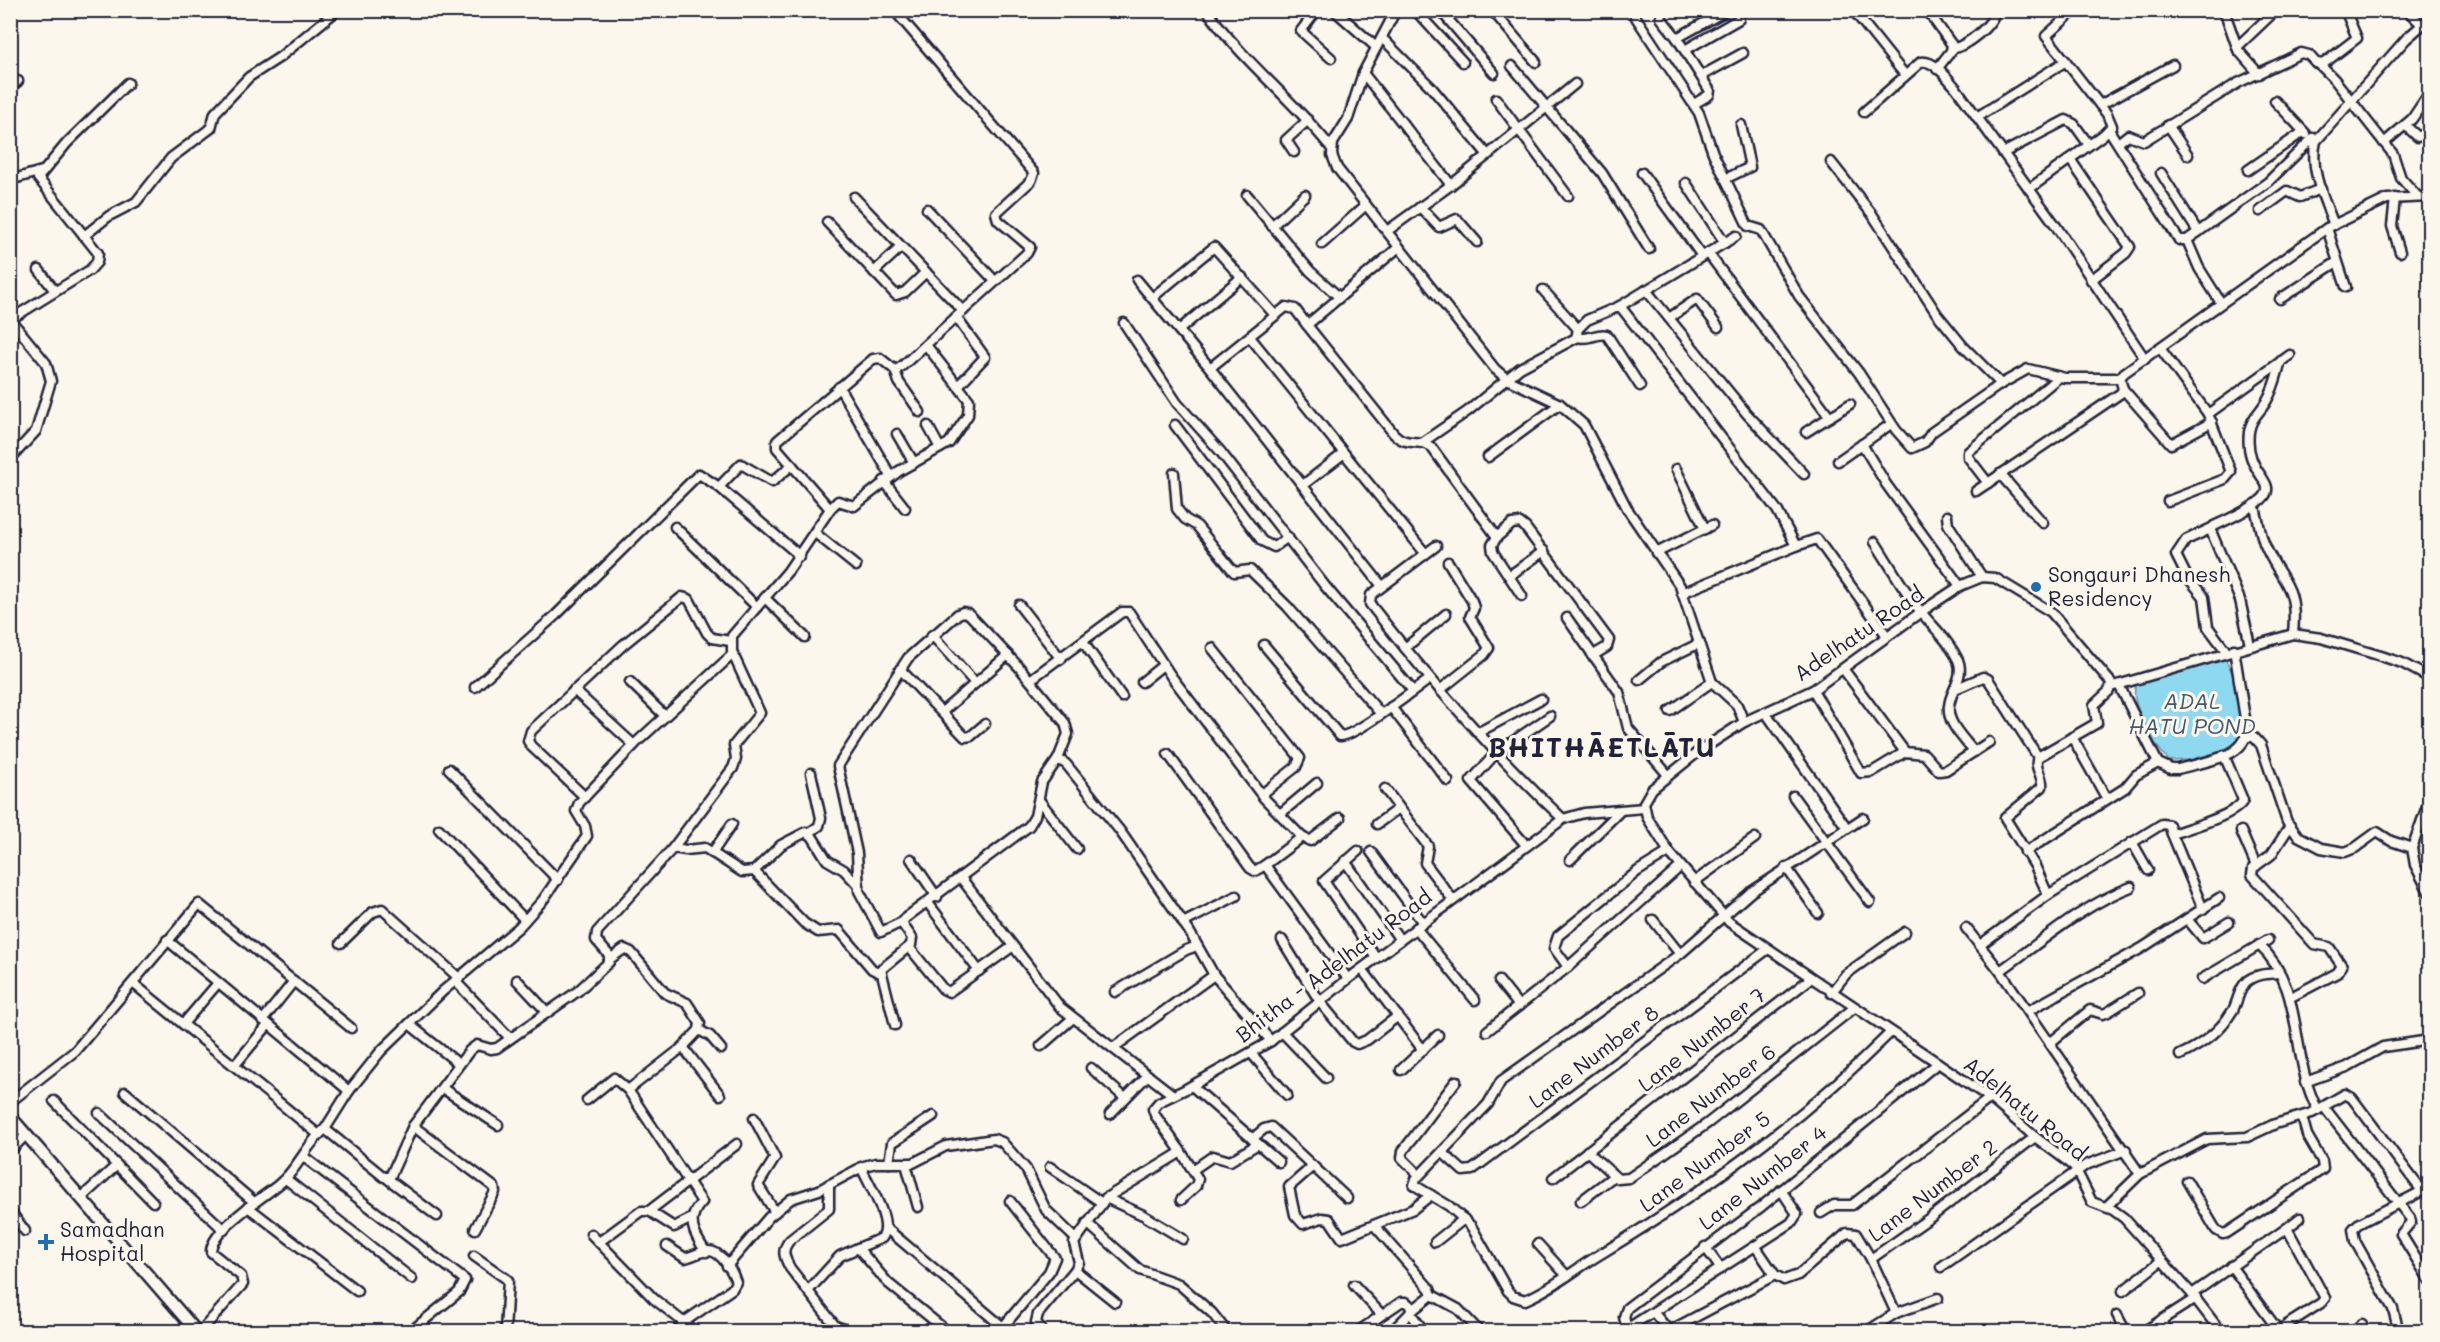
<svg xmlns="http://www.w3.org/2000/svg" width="2440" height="1342" viewBox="0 0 2440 1342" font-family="Mali,sans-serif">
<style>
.water{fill:#8fd9f0;stroke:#6390a8;stroke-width:1.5}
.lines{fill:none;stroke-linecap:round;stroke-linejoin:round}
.minor-casing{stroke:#22223b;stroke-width:13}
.major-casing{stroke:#22223b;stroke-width:15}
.minor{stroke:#fbf7ec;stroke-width:8}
.major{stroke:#fbf7ec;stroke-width:10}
.poi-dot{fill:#1f6fb2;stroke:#fbf7ec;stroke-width:2}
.labels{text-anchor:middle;stroke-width:6;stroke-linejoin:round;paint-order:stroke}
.poi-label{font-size:21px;fill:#22223b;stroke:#fbf7ec;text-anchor:start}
.street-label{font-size:21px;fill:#22223b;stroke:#fbf7ec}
.water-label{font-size:22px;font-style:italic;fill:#435971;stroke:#fbf7ec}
.district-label{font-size:27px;font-weight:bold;letter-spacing:1.5px;fill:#22223b;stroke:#fbf7ec}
</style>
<rect width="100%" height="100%" fill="#fbf7ec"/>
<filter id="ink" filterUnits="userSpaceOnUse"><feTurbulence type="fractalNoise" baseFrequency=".0167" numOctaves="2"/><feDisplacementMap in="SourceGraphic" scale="12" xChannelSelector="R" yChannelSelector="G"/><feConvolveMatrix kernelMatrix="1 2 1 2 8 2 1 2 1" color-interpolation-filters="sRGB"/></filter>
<g filter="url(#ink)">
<path class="water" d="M2224,658C2241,680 2240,719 2239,746L2190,760L2169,761C2156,747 2126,701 2137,683Z"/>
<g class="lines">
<defs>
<g id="minor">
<path d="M1207,10C1243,62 1294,100 1332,149"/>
<path d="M1317,10L1301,31L1331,58"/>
<path d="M1334,10L1376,47"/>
<path d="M1415,10L1463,62"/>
<path d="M1440,10L1494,73"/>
<path d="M1492,10L1536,62"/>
<path d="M1663,10L1661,18L1677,38L1710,91L1709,95L1694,104"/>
<path d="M1853,10L1905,75"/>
<path d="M1927,10L1952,45L1951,51L1937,69"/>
<path d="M2224,10L2238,50L2259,74"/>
<path d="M2407,10L2421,24"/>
<path d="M1635,16L1699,113L1713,153L1748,226L1761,230L1799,296L1859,373L1896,430L1912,448L1925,442L1932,432L2001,384L2028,369L2065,378H2120"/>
<path d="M1382,38L1431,87L1487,154"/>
<path d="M1677,38L1727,10"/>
<path d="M2237,47L2276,10"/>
<path d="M1952,49C1966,46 1994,25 1995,10"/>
<path d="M1685,50L1739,19"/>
<path d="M2319,64L2334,79L2393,154L2401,178L2417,196"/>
<path d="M1512,66L1602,173L1649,249"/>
<path d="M1363,73L1396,10"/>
<path d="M1701,76L1743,53"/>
<path d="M10,88L18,81"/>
<path d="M1496,99L1568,196"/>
<path d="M2275,101L2306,134"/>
<path d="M2100,105L2173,65"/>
<path d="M1864,112L1921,62C1935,60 1948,79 1956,88L2054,223L2145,359"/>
<path d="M1977,117L2066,61"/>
<path d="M2168,125L2188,155"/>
<path d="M2405,125L2418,137L2430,131"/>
<path d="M2109,130L2179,240H2187"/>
<path d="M2118,143L2128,135L2144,141L2238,83L2301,53L2309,55L2316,63L2323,64L2357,38L2345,10"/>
<path d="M2384,143L2412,119L2430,92"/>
<path d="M1294,152L1286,140L1308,120"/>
<path d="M2003,153L2066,120L2074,124L2089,145"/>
<path d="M2070,159L2130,247L2126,253L2091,280"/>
<path d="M1831,162L1872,214L1937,314L1963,346L2001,384"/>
<path d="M2248,170L2303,132"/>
<path d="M1642,173L1702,256"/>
<path d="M2161,173L2198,232"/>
<path d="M1725,179L1750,167L1741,125"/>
<path d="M10,180L42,171"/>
<path d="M1686,183L1725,243"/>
<path d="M1451,185L1575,84"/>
<path d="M2029,189L2103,135L2112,126L2107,114L2046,36L2075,10"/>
<path d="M1247,195L1310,271L1339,297"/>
<path d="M854,197L963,311"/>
<path d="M2395,198L2392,226L2400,252"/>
<path d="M1420,207L1439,227L1457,219L1477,242"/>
<path d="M927,209L995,281"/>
<path d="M2260,211L2287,191L2300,197L2321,189"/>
<path d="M827,222L896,295L905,292L926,272"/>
<path d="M2334,225C2324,199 2309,169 2316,141L2406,39L2430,18"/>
<path d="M1272,226L1305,195"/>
<path d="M2327,228L2346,287"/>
<path d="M1387,231L1451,185L1363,73L1348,119L1333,143L1332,155L1337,168L1495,369L1507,379L1560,404L1584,425L1628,510L1680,586L1712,682L1737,705L1744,722"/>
<path d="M84,236L109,216L136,202L171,158L211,128L215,113L249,77L280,57L335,12"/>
<path d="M1322,244L1366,205"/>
<path d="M1399,247L1307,325L1394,434C1408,448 1420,437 1432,448L1497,537L1512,524L1520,523L1525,527L1609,640L1607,647L1592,656"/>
<path d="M1708,253L1830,417"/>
<path d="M39,270L55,291"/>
<path d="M874,272L901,247"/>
<path d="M1137,280L1210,368"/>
<path d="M1543,290L1578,329"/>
<path d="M1646,290L1747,414L1804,474"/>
<path d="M1153,297L1214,247L1275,315"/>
<path d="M2280,299L2337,262"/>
<path d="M2221,303L2199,268L2187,240L2268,182L2313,138"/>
<path d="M1620,306L1777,510L1796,546L1682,593"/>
<path d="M956,317L985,357L958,386"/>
<path d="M1669,318L1697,299L1718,327"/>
<path d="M10,319L46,363L51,381L36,431L10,459"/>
<path d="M11,319L90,270L97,262L98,253L38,178L67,143L128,83"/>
<path d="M1124,323L1177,403L1220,451L1325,586L1413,691"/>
<path d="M1307,325L1295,309L1286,307L1210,368L1382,586"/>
<path d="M1179,330L1242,277"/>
<path d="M1250,337L1425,553"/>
<path d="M1577,337C1588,341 1597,332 1607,335L1640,386"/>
<path d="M2160,348L2208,414L2231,472L2225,479L2168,501"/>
<path d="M895,370L899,382L920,412"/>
<path d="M839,387L891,476"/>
<path d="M2123,389L2171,444L2212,422"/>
<path d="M2208,414L2290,355"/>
<path d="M1175,425L1262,541L1274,547L1288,537"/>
<path d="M928,426L940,448"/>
<path d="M1806,432L1850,404"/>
<path d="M897,434L914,463"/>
<path d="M1423,442L1468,411L1520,368L1576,338L1578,329L1587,320L1620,306L1736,236"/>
<path d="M1862,444L1886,484L1960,586"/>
<path d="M1488,457L1560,404"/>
<path d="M1838,461L1891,424"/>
<path d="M1676,469L1705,529"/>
<path d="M1174,473L1177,509L1185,519L1197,526L1234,572L1250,570L1287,606L1381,714"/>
<path d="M2000,474L2043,523"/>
<path d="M884,481L905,508"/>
<path d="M1988,483L1968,457V452L2059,377"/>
<path d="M1303,485L1343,454"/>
<path d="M719,487L741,464L772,482L792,465"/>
<path d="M1976,491L2121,393L2123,389L2120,378L2124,373L2327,228L2387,199L2430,197"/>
<path d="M2255,507C2258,519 2260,532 2264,543C2281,584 2298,582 2293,634"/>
<path d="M830,509L838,501L854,506L899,471L949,443L968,415L969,400L926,345"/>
<path d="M1947,516L1948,524L1982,577"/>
<path d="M675,527L757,607"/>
<path d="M2212,528L2186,540L2176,555L2186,575L2204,597L2208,627L2226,651"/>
<path d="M815,533L856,566"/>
<path d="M1497,537L1492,545L1493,552L1522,596"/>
<path d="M1875,542C1890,565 1904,591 1921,612C1934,628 1949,641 1958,660C1966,680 1946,694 1949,713C1951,727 1966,741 1974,752"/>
<path d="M1436,546L1371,595L1370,604C1429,680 1492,752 1563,819"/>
<path d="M1796,546L1817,539L1887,636"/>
<path d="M1656,553L1712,525"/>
<path d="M1509,576L1544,551"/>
<path d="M765,598L805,637"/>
<path d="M1019,605L1061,659"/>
<path d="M1567,618L1619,692L1628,728L1668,775"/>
<path d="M932,635L975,683"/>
<path d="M1083,642L1122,697"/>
<path d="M1264,645L1340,736C1355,737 1414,690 1430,679"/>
<path d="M2250,645L2240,600L2211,531L2214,526C2313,481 2242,491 2249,432C2251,417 2261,412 2267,400C2274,389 2277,374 2281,361"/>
<path d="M1212,648L1300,758L1296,767L1262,794"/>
<path d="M1405,648L1446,614"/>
<path d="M900,669L965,737L971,736L985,724"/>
<path d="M1844,670L1905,752L1924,754L1939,771L1946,770L1989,742"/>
<path d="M1030,680L1122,612H1129L1171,676L1264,798L1302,837"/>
<path d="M1639,680L1661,662L1700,643"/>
<path d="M630,682L665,716"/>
<path d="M1142,682L1163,665"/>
<path d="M475,687L556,615L699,474L719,487L800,556"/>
<path d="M1955,689L1983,677L1988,679L2038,757"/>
<path d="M574,690L634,745"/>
<path d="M1440,690L1484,655L1489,648L1470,617L1474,608L1472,601L1448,562"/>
<path d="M1813,690L1861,773L1872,772L1905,752"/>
<path d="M1391,707L1448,781"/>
<path d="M1670,711L1712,682"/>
<path d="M942,712L1008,655"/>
<path d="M1766,713L1847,828"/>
<path d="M1479,732L1541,699"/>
<path d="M2072,737L2107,799"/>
<path d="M2247,737H2254L2261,745L2287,822L2298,836L2321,848L2345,852L2355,848L2377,832L2391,841L2412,848"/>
<path d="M1168,754L1250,868L1255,871L1265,865"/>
<path d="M2158,763L2171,769H2178C2201,762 2244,759 2247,731L2234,649"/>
<path d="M449,769L558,880"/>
<path d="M1385,789L1428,846L1425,863L1453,900"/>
<path d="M1793,796L1870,902"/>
<path d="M585,797L531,746L528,741L531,731L623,645L682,597L689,599L707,633L712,638L730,641"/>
<path d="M2430,798L2412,848L2415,865L2430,894"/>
<path d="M1039,800L1077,849"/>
<path d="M1280,814L1317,783"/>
<path d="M1340,818L1310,841L1302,837L1265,865L1348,979"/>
<path d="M1863,818L1751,892L1680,954L1501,1081L1488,1104L1416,1179L1414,1185L1449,1206L1471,1226L1508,1291L1513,1296L1525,1300C1552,1289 1574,1270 1599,1255C1704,1192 1804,1119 1891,1032"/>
<path d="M1377,824L1399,808"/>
<path d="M2290,826L2271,855L2253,868L2252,875L2314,944L2329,947L2342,966L2337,973L2291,997"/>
<path d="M439,829L525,920"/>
<path d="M2241,831L2256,866"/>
<path d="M809,833L819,826L821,818L811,773"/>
<path d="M2132,842L2148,870"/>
<path d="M1525,844L1471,781L1496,753L1550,716"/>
<path d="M673,848L733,768L736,759L734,745L760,713L732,652V636L788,571L830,509L777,448V441L873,359L880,358L895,370L901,367L1027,253L1030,247L998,220L996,213L1031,181L1034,173L894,10"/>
<path d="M1358,851L1324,881L1376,958"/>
<path d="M1371,852L1423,923"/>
<path d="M2025,852L2125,788L2136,775L2158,763L2119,685"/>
<path d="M712,853L732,824"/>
<path d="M911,859L937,897"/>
<path d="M1570,860L1619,812"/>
<path d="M1345,861L1400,940"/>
<path d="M1786,867L1818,913"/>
<path d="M754,871L781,845L806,832L812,836L827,860L844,870L859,886"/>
<path d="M961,878L1060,1007L1173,1095"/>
<path d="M1694,882L1755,838"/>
<path d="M2048,895L2035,866L2005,818L2042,787C2044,776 2033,768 2038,757L2097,723L2094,705L2109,691L2111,684"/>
<path d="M928,903L979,971"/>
<path d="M2203,909L2172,834C2188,828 2238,815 2243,800L2224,755"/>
<path d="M2187,919L2203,938L2229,922"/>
<path d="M1653,920L1680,954"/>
<path d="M902,922L881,932L859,891L857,853L838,766L908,658L958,614L963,612L969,614L1019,667L1065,723L1068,734L1058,759"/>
<path d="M1183,923L1236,896"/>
<path d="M1416,928L1475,1000"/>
<path d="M1966,928L2000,971L2140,1174"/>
<path d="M167,940L349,1091"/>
<path d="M1282,940L1320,1002L1353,1042L1357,1044L1367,1040L1398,1016"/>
<path d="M341,943L373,912L382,909L459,978"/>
<path d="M1980,945L2048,895L2162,824L2169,825L2172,834"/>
<path d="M2259,945C2306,988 2289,1058 2318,1110"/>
<path d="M909,947L943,989L949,992L1012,947"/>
<path d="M610,959L624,949L631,952L665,993L687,1003L700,1023L699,1030L683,1047L628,1090"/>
<path d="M1568,967L1554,948L1558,936L1638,871L1669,852"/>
<path d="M1362,969L1423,1050"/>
<path d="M881,970L895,1025"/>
<path d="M2000,971C2041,942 2083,905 2131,887"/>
<path d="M2202,979L2268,940"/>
<path d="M517,980L547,1012"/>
<path d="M455,981L510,1038"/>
<path d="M1499,981L1519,1006"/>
<path d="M134,984L319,1135"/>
<path d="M1115,992L1186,950L1197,946"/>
<path d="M1831,993L1846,974L1905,932"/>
<path d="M2028,1011L2142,948L2219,898"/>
<path d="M263,1020L294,981"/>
<path d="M183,1024L218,983"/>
<path d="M409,1024L459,1064"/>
<path d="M699,1030L710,1036L721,1049"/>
<path d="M1487,1031L1568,967L1680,867"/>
<path d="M1282,1032L1326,1078"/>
<path d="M2050,1043L2090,1010L2103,1014L2108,1012L2138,993"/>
<path d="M1041,1046L1073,1018"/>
<path d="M683,1047L720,1095"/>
<path d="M1113,1048L1214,975"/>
<path d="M1251,1053L1287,1095"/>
<path d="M2180,1055C2202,1045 2220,1032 2233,1010C2238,1001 2239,988 2247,981C2256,974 2267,974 2278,973"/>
<path d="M235,1065L268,1025"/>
<path d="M1091,1068L1125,1098"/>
<path d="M1401,1070L1438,1035"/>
<path d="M2305,1082L2347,1067L2383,1047L2430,1040"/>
<path d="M1192,1086L1279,1162"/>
<path d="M442,1088L498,1125"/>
<path d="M125,1092L254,1202"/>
<path d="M587,1100L614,1078L628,1090L702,1202C685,1219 694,1235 706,1252"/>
<path d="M54,1101L153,1202"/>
<path d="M10,1102L75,1051L199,904L351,1028"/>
<path d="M2324,1107L2410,1218L2411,1222L2401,1234L2430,1281"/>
<path d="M99,1113L224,1230"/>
<path d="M1110,1114L1148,1075"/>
<path d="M754,1118L775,1158L758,1185L775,1212"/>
<path d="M413,1126L494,1187L495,1192L475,1229"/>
<path d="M325,1129L349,1091L381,1051L443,991L519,927L543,900L587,836L585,826L576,811L579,803L638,741L733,654"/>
<path d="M1252,1139L1264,1129L1271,1127L1347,1198"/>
<path d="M1180,1150L1198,1179L1196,1186L1181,1200"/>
<path d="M10,1151L22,1139"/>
<path d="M1587,1151L1618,1179L1629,1178L1708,1123L1854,1008"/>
<path d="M1442,1152L1463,1171L1472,1170L1768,949"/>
<path d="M304,1157L465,1280L459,1292L410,1332"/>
<path d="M889,1163L892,1143L933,1116"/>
<path d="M906,1164L918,1207"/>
<path d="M1313,1166L1289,1187L1295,1215L1303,1224L1322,1218L1329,1219L1342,1238L1413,1209L1431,1195"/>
<path d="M1050,1167L1102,1203"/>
<path d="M1194,1169L1213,1156L1230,1161L1258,1144"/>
<path d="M1419,1175L1402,1158L1403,1151L1456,1081"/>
<path d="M1553,1178L1810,979"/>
<path d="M286,1179L412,1279"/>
<path d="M388,1179L437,1216"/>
<path d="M2187,1181L2216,1230L2223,1234L2227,1233L2323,1169L2322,1161L2307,1135L2302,1117"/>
<path d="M829,1184V1209L790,1240C781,1250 784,1257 790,1268L840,1332"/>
<path d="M81,1198L117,1165"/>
<path d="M1106,1198L1143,1215L1183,1239"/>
<path d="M1581,1201L1614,1176"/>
<path d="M248,1207L357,1291"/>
<path d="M2106,1207L2140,1174L2207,1139L2247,1137L2275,1124L2312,1113L2345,1094L2352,1098L2422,1191"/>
<path d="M10,1211L25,1231"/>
<path d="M649,1211L737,1144"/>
<path d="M1821,1213L1834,1205H1852L1990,1098"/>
<path d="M1087,1223L1140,1270L1179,1284L1212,1313L1227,1332"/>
<path d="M886,1228L1003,1327L997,1332"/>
<path d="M2287,1228L2300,1218"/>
<path d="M591,1234L654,1299L696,1332"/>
<path d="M599,1242L641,1211H649L674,1227L692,1218"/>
<path d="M1435,1242L1464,1219"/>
<path d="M1538,1244L1567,1276"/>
<path d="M667,1246L685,1258C693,1256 701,1251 709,1251C721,1251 733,1272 736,1282L732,1289L684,1322L676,1332"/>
<path d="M1705,1247L1721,1269"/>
<path d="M858,1248L882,1238C894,1223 868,1183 861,1167"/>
<path d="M474,1256L508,1280L505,1332"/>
<path d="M727,1266L769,1217L791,1199L819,1190L864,1166L876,1163H913L946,1146L994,1139L1002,1142L1026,1169L1046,1210L1076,1239"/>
<path d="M2231,1266L2278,1330"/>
<path d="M1941,1267L2086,1165L2126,1150"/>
<path d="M1075,1270L1115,1302"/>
<path d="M1775,1275L1784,1280L1798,1275L1847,1233L1856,1234L1871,1259"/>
<path d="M1354,1285L1381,1314"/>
<path d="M808,1291L840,1256L858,1248L888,1283L948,1332"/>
<path d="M2123,1291L2161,1261"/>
<path d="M2192,1294L2287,1228L2325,1298L2321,1303L2276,1332"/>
<path d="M1432,1295L1458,1309L1480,1332"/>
<path d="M1410,1313L1425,1332"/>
<path d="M1654,1313L1669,1331L1775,1275L1756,1247"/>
<path d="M1896,1313L1938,1298"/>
<path d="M2117,1315L2126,1332"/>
<path d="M2161,1320L2167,1332"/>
<path d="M838,1327L853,1332"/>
<path d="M1003,1327L1049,1272L1055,1258L1010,1201"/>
<path d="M1627,1329L1624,1317L1627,1308L1762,1206L1938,1063"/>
<path d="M200,1332L243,1284L241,1276L211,1252C210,1231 262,1198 278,1185C298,1170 306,1144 325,1129L384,1177H390L413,1126L470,1050L477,1045L491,1049L497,1048L578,991L609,962V955L596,940L597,932L673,848L686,850L705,848L742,872L754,871L804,923L818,932L839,930L872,969L878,972L911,945L912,938L903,925L904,919L1029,826L1035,816L1042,782L1058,759L1066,764L1120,831L1189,931L1214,975L1271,1041"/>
<path d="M1043,1332L1036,1322L1038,1314L1075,1270L1079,1262L1074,1243L1106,1198L1178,1154L1180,1150L1155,1115L1153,1109L1159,1102L1186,1089L1271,1041L1348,979L1563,819L1584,813L1644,808"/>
<path d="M1357,1332L1401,1302H1406L1414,1309L1432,1295L1430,1289L1374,1225"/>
<path d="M1391,1332L1414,1309"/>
<path d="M1622,1332L1791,1223L1797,1214L1781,1190"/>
<path d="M1866,1332L1896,1313L1871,1259L1931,1217L2035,1137"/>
<path d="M2143,1332L2196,1298"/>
<path d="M2221,1332L2192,1294L2124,1218L2113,1210L2092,1202L2074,1166L2035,1137L1990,1098L1729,922L1669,852L1647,817L1644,803L1652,789L1698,752L1744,722L1813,690L1921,612L1960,586L1982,577L1995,578L2051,612L2114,686L2293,634L2321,638L2381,656L2402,663L2430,678"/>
<path d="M2352,1332L2362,1324"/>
<path d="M2399,1332L2393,1309L2355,1241L2353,1229L2358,1224L2430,1187"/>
</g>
<path id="major" d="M10,1116L197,1332"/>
</defs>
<use href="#minor" class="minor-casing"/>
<use href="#major" class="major-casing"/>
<use href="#minor" class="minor"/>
<use href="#major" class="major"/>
</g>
</g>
<g class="poi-dot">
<circle cx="2036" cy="587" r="6"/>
<path d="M43 1233h6v6h6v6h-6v6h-6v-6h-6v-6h6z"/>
</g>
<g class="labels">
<g class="poi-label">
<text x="2048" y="582">Songauri Dhanesh<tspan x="2048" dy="24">Residency</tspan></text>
<text x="60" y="1237">Samadhan<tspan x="60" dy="24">Hospital</tspan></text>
</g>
<g class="street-label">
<text transform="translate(1859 634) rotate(-34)" y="7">Adelhatu Road</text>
<text transform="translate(1334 966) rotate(-37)" y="7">Bhitha - Adelhatu Road</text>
<text transform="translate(1702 1040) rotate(-38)" y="7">Lane Number 7</text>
<text transform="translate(1594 1057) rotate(-37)" y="7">Lane Number 8</text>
<text transform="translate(1711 1096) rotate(-37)" y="7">Lane Number 6</text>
<text transform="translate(2025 1109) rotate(39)" y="7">Adelhatu Road</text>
<text transform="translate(1705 1162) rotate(-36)" y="7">Lane Number 5</text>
<text transform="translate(1763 1178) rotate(-38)" y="7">Lane Number 4</text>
<text transform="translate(1933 1191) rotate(-37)" y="7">Lane Number 2</text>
</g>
<g class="water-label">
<text x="2192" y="709">ADAL<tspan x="2192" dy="25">HATU POND</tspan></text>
</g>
<g class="district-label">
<text x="1602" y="757">BHITHĀETLĀTU</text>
</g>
</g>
<rect width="2440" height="1342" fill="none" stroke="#fbf7ec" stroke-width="36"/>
<rect x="18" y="18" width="2404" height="1306" fill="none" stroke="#22223b" stroke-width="2" filter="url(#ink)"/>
</svg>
